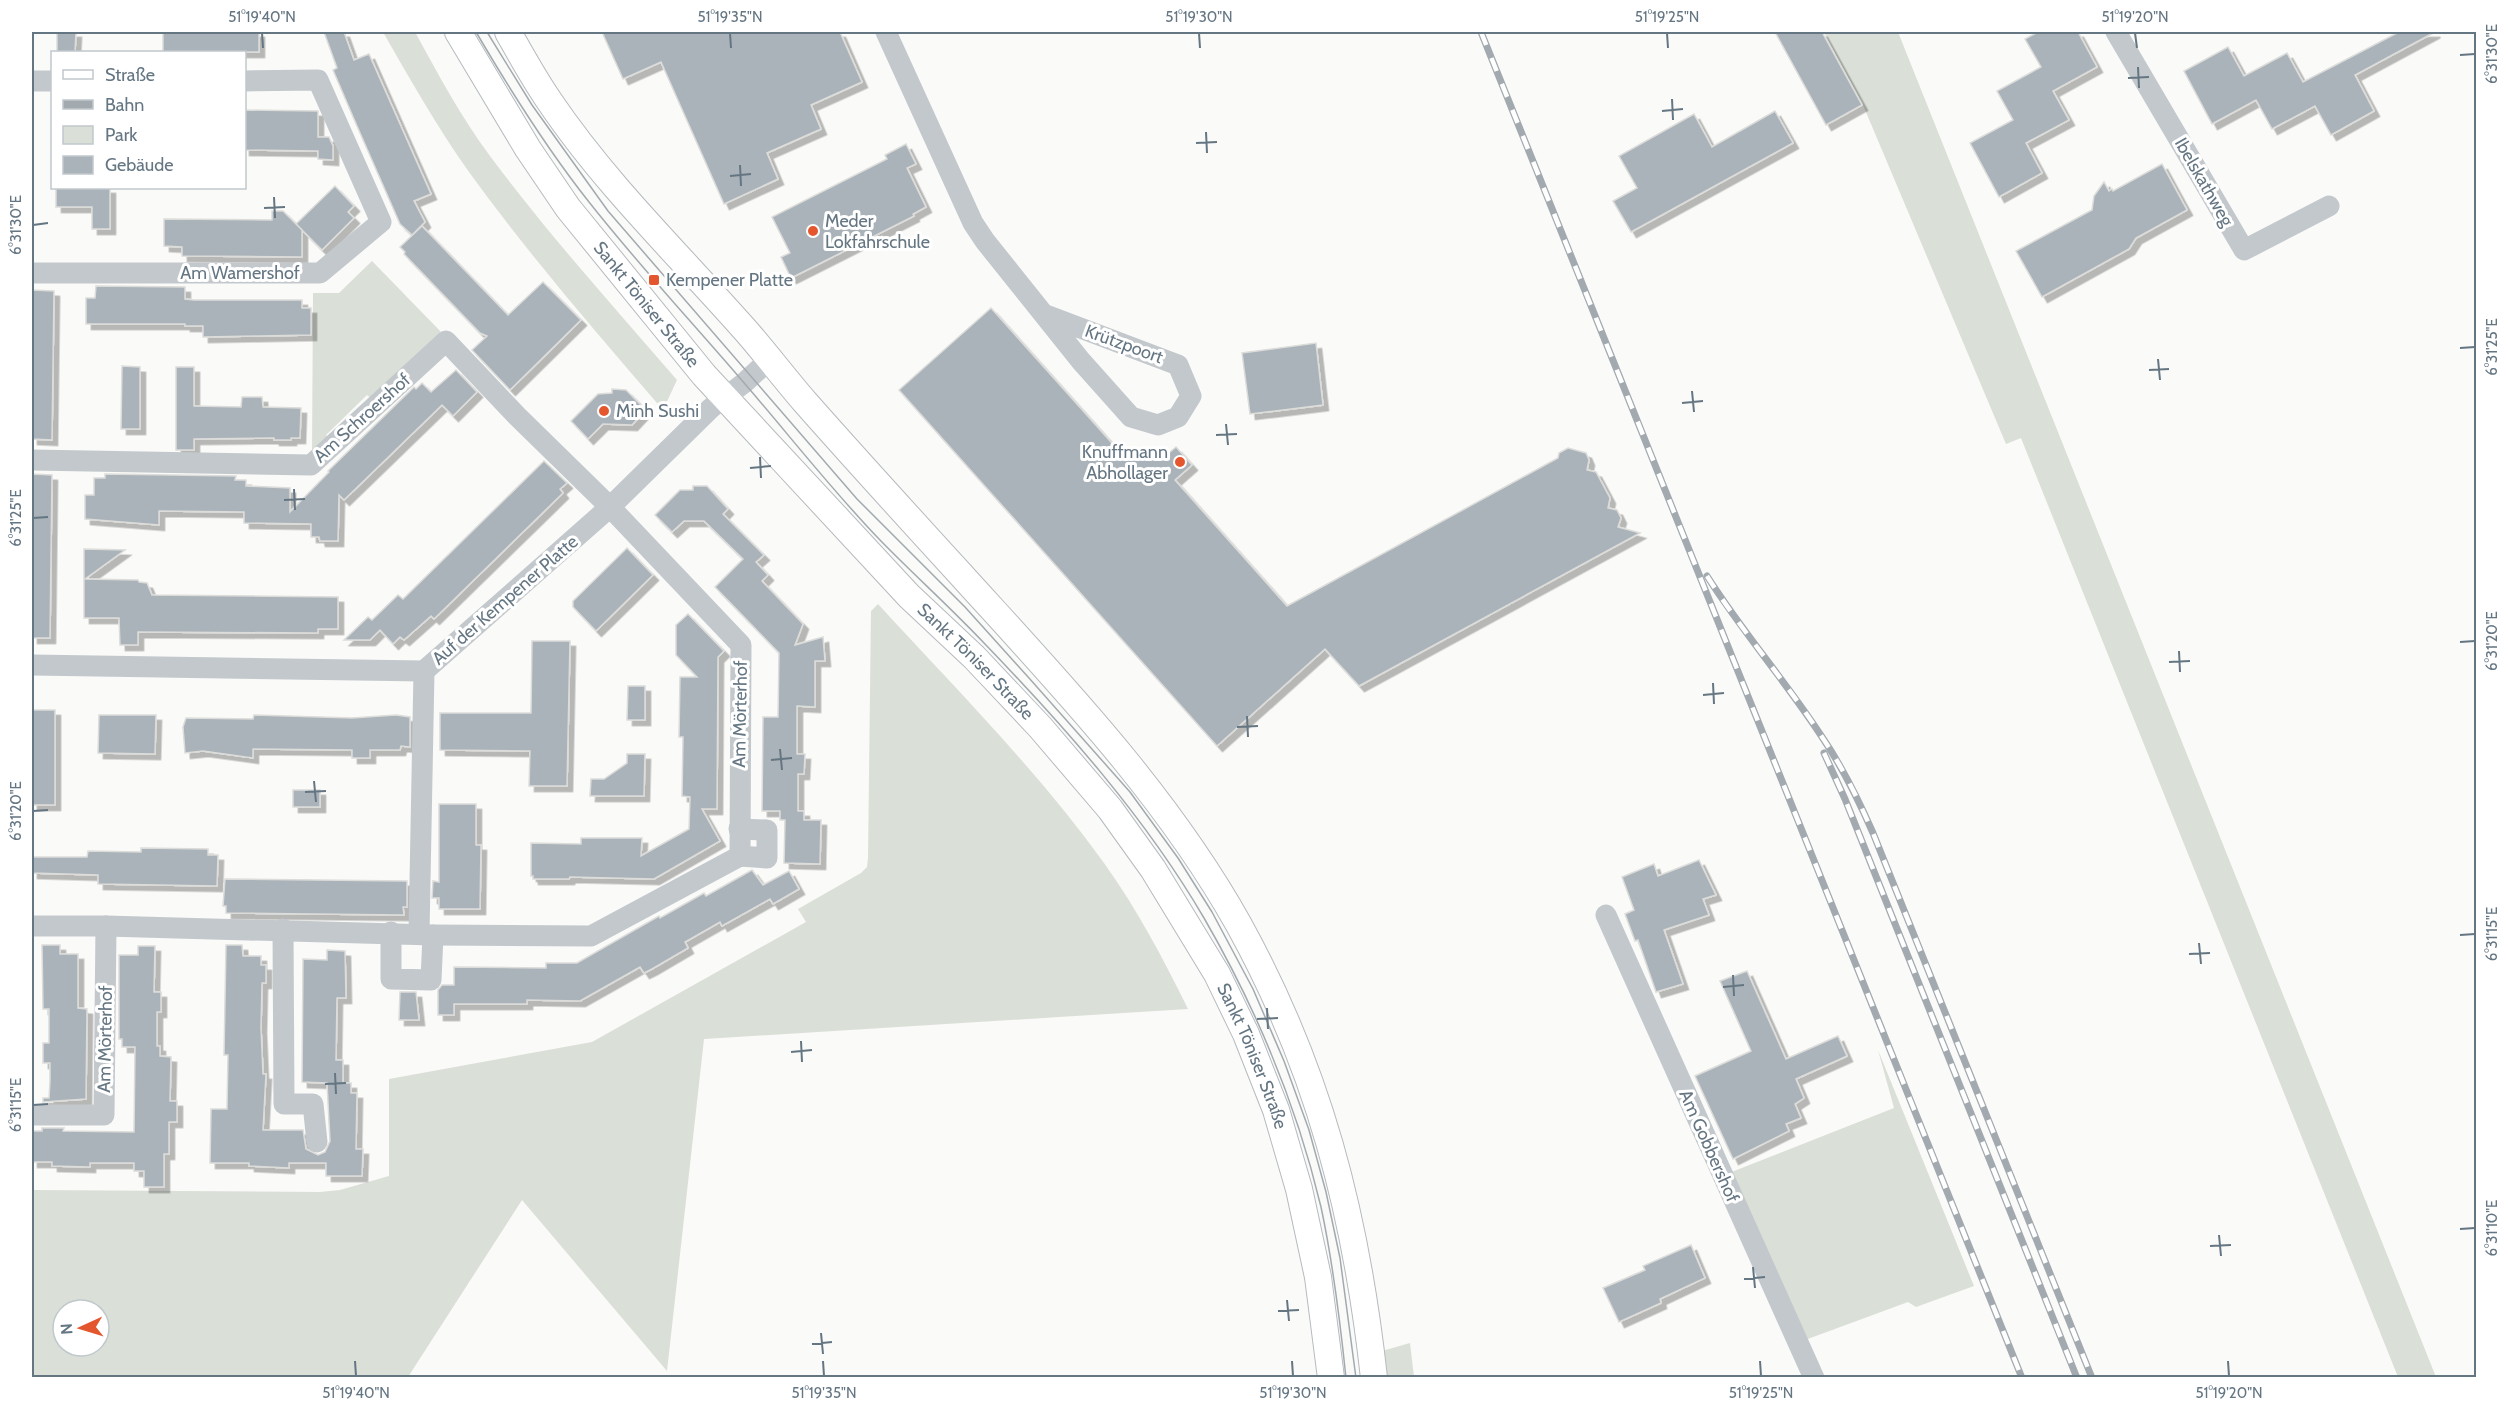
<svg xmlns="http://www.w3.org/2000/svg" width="2508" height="1409" viewBox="0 0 2508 1409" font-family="Cabin,sans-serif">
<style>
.green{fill:#dadfd7;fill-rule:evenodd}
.building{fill:#aab3b9;stroke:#dcdcda;stroke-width:1.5;filter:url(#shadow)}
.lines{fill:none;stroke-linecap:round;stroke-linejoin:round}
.major-casing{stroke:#b5babe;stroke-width:28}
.minor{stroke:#c3c8cc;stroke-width:21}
.major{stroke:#fff;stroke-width:26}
.tram{stroke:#a2aab0;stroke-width:1.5}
.rail-casing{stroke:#a2aab0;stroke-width:7}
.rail{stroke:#fff;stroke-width:4.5;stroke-dasharray:14;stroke-linecap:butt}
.ticks{fill:none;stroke:#657683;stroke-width:2}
.poi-dot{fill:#e4572e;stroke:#fff;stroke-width:2}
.labels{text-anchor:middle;stroke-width:6;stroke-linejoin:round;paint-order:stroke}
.street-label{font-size:18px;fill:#657683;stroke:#fff}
.poi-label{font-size:18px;fill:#657683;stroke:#fff;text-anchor:start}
.neatline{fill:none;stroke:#657683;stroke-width:2}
.ticks-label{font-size:15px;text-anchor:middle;fill:#657683}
</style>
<defs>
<filter id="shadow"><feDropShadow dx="5.5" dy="5.5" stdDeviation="0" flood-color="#0004"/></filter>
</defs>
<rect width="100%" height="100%" fill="#fafaf8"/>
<g class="green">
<path d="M383,32H415C438,74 461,117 490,156C548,234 613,306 677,380L663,410C596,332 529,255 469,172C437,127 410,79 383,32Z"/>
<path d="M1824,32H1898L2436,1377H2398L2021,438L2006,444L1863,105Z"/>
<path d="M372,261L441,332L372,399L367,395L326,435L330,440L312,453L313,293H339Z"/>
<path d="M878,604C955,688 1037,770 1104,863C1137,909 1163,958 1188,1009L704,1039L667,1371L522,1200L408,1377H32V1190L320,1192L340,1190L389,1176V1079L592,1042L806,922L798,909L861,873L867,867L868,858L871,611ZM63,1310H99V1346H63Z"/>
<path d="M1878,1050L1974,1286L1916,1307L1908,1302L1805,1340L1729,1173L1894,1108Z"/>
<path d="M1410,1343L1414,1377H1385L1382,1351Z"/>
</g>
<g class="building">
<path d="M57,32H76L75,52H57Z"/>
<rect x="163" y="32" width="96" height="20"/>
<path d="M324,32H344L354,60L369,54L431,194L414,201L425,222L412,235L400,224L357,126L333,70L337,68Z"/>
<path d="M602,32H840L862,82L811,105L821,129L767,153L778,179L724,204L661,62L623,79Z"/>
<path d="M1775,32H1822L1862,105L1826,125Z"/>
<path d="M2038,32H2078L2097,67L2053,91L2069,120L2026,143L2042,173L1999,197L1970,143L2013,120L1997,91L2041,67L2025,39Z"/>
<path d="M2399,32H2435L2355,75L2374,111L2331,135L2315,106L2272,129L2256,100L2212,124L2184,71L2228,47L2244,76L2287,53L2303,82Z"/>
<path d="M244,110L318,111V137H329L333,146V160L318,159V151L244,150Z"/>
<path d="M1775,111L1793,143L1631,232L1613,201L1637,188L1619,156L1694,114L1712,147Z"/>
<path d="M906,144L916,164L907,168L926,207L913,214L914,216L791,278L781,257L790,253L772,217L887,159L885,155Z"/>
<path d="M2162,164L2187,210L2136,238L2129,249L2042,297L2016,251L2092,210L2094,196L2104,182L2109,191L2112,189L2113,191Z"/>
<path d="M335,186L354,206L348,212L354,218L322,250L296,224Z"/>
<path d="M56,188H110V229H92V207H56Z"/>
<path d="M272,211H283L302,230V257L182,256V247L164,246V219L272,220Z"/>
<path d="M422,226L508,315L543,282L581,320L510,390L472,350L487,336L480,333L404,254L405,252L400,247Z"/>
<path d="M96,286L185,287V299L194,300H302V308H311V335L203,337V326H185V324H86V298H95Z"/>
<path d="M32,290L54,291L52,440L32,439Z"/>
<path d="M991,308L1127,460L1140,449L1157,450L1163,458L1176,447L1192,465L1175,480L1287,606L1558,458L1559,453L1568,448L1586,453L1589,460L1587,470L1596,472L1610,498L1608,508L1617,510L1621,518L1618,527L1640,533L1359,686L1325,649L1217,746L899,390Z"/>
<path d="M1316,343L1323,405L1250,414L1242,353Z"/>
<path d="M122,366L140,367V429H121Z"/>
<path d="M176,367H194V406L241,407L242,397H262L263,407L301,408L300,438H291V440H274V438L194,439V450H176Z"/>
<path d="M456,370L477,392L453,416L442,405L344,500L339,495L338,541H320L319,537H311V524L244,523V512L159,511V525L85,519V495H94V478H105V474L236,476L235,480H246V486L290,488V512L329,472L328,471L414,387L416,389L422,383L431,392Z"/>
<path d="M612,389L626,390L646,410L632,425L603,424L588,439L571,421L598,394L612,393Z"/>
<path d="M544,461L567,483L560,489L563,493L434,619L431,616L404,640L400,637L393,644L380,630L370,640H344L368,617L372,620L398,595L403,599Z"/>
<path d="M32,474L52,475L50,638H32Z"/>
<path d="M693,486H707L728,509L723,514L764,555L756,562L768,575L762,581L803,624L795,645L823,637L825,661H815V707L797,706V754H805L804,774H798V811H804V820H821L820,864L784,863L785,820H780V811H762L763,717H778L779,653L715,587L743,559L704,521H684L672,532L655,515L680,490H693Z"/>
<path d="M627,548L653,575L596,631L573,607V601Z"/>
<path d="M84,549L125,550L85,579L138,580L139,582L147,583L152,595L338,597V629H318V633L138,632V645H120L119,618H84Z"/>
<path d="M688,614L724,651L718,657L717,809H702L720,841L654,879L570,877L569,879H533V876H531V843L581,844V838H642L641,856L689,829L690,797L682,796L683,737H679L680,677H697L676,655V625Z"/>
<path d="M532,641H570L567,786H529L530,751L440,750V713H531Z"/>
<path d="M628,686H645V720H627Z"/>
<rect x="32" y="710" width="23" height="95"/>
<path d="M99,715H156L155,754L98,753Z"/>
<path d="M254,715L352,718L396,715L410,717V747L401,746L400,750H370V758H352V750L253,749V758L203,751L185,753L183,727L186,718L253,719Z"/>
<path d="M627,754H645L644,796H590L591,779H604L627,763Z"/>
<rect x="293" y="790" width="27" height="17"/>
<path d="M439,804H476V845H481L480,909H439V898H432L433,881L439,882Z"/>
<path d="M141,848L208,849V855H218L217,886L98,884V875L32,873V857H87L88,851L141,852Z"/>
<path d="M1699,860L1716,895L1703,899L1709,915L1664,930L1683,984L1656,992L1638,940L1635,941L1625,914L1634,910L1622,877L1654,864L1658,876Z"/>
<path d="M752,870L763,885L789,871L799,889L773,904L770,899L722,926L720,922L685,942L688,948L652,969L644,973L640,967L580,1001L527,1000V1004H454V1015H438V990L442,985H454V967L546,968V963H577L659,916L660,918L704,893L706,896Z"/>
<path d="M225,879L407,881V907H403L404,915L226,913V906H223Z"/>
<path d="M42,945H60V954H78V1008L87,1009L86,1099L43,1102V1098H49L50,1081V1063H43V1043H49V1009H43Z"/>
<path d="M226,945H242L243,956H261V965H266V983H262L261,1028L263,1074H266L263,1130H303L306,1149L318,1155L325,1152L330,1141L327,1083L302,1082L303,959L327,960V950L345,951L346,998H337L336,1060H343V1083H351V1093H357L356,1149H363L362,1176H326V1163H289V1168L249,1166V1163H210L211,1109H227L228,1055H224Z"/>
<path d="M138,946H155L154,992H161V1012H157V1046H160V1056L171,1057L170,1101H177V1122H169V1154H164V1187H144V1171H134V1163H90V1167L52,1166V1162H32V1131H42V1128H64L63,1131L134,1132L135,1047H122V1039H119V955H138Z"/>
<path d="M1747,971L1786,1059L1838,1036L1847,1056L1796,1079L1804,1098L1795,1104L1801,1118L1786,1124L1789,1131L1733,1159L1695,1076L1751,1051L1720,981Z"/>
<path d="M400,992H416L419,1020H399Z"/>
<path d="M1691,1245L1705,1278L1660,1299L1661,1303L1619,1322L1603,1288L1645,1270L1643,1266Z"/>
</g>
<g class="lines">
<defs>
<g id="major">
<path id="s1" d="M458,32L528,149L568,208L704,375L909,596L974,657L1040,727L1110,809L1153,869L1217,974L1246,1034L1276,1110L1299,1189L1318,1277L1331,1378"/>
<path d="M508,32C521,55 534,79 550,102C606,185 681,257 747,332C767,355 785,379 805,402C857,461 911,520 964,578C1063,687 1167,796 1239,925C1319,1070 1356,1214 1374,1378"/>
</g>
</defs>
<use href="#major" class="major-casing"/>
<g class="minor">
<path d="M886,32L973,223L985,241L1081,361L1131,417L1158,425L1178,417L1191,396L1178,365L1046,315"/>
<path d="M2116,32L2244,250L2329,206"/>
<path d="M32,81H52"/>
<path d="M32,273H320L381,222L318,80L244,81"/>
<path d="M32,460L311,465L446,341L517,416L610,507L741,645L740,856L591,936L433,935L106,926"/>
<path d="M32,665L424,671L610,507L711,408L744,383L769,360"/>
<path d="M739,829L767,830V858L740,856"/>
<path d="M1606,915L1814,1378"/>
<path d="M32,926H106L104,1115H32"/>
<path d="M283,929L284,1104H313L317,1142"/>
<path d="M391,932V979L431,980L433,935"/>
<path d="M419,934L424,671"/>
</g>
<use href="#major" class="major"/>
<g class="tram">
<path d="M476,32C510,90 547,149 589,202C637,263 689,319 739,377C786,431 829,487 879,539C913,574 950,607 984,643C1065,727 1145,817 1204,918C1256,1008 1297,1106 1321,1207C1333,1263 1340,1320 1346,1378"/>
<path d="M487,32L532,105L608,211L857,499L965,607L1029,678L1130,792L1178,858L1212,912L1253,989L1284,1061L1309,1130L1326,1192L1340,1258L1356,1378"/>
</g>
<defs>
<g id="rail">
<path d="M1481,32L2022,1378"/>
<path d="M1707,576C1743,633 1788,684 1824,740C1844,770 1859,801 1873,833L2092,1378"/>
<path d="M1824,753L1845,799L2077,1378"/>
</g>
</defs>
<use href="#rail" class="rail-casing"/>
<use href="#rail" class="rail"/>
</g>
<path class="ticks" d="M262,33L263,48M730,33L731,48M1199,33L1200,48M1667,33L1668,48M2135,33L2137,48M2460,55L2475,54M2138,67L2139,88M2128,78L2149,77M1672,99L1673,120M1662,111L1683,109M1206,132L1207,153M1196,143L1217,142M740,165L741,186M730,176L751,174M274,197L275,218M264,208L285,207M33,225L48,223M2460,348L2475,347M2158,359L2160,380M2149,370L2169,369M1692,391L1694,412M1682,403L1703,401M1226,424L1228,445M1216,435L1237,434M760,457L761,478M750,468L771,466M294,489L295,510M284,500L305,499M33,518L48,517M2460,642L2475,641M2179,651L2180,672M2169,662L2190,661M1713,683L1714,704M1703,695L1724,693M1247,716L1248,737M1237,727L1258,726M780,749L782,770M771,760L792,758M314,781L316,802M305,792L326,791M33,811L48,810M2460,935L2475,934M2199,943L2201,964M2189,954L2210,953M1733,975L1734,996M1723,987L1744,985M1267,1008L1268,1029M1257,1019L1278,1018M801,1041L802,1062M791,1052L812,1050M335,1073L336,1094M325,1084L346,1083M33,1105L48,1104M2460,1229L2475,1228M2219,1235L2221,1256M2210,1246L2231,1245M1753,1267L1755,1288M1744,1279L1765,1277M1287,1300L1289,1321M1278,1311L1299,1310M821,1333L823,1354M812,1344L832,1342M355,1361L356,1376M823,1361L824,1376M1292,1361L1293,1376M1760,1361L1761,1376M2228,1361L2229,1376"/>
<g class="poi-dot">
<circle cx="813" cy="231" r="6"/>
<rect x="648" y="274" width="12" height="12" rx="3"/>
<circle cx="604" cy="411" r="6"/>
<circle cx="1180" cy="462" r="6"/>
</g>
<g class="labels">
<g class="street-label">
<text transform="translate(2204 182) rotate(60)" y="6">Ibelskathweg</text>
<text x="240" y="279">Am Wamershof</text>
<text dy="6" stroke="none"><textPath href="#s1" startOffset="332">Sankt Töniser Straße</textPath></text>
<text transform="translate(1124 344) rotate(20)" y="6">Krützpoort</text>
<text transform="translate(362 418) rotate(-42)" y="6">Am Schroershof</text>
<text transform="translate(505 600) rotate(-41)" y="6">Auf der Kempener Platte</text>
<text dy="6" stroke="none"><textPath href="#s1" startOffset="818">Sankt Töniser Straße</textPath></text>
<text transform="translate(740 714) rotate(-89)" y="6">Am Mörterhof</text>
<text transform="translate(105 1039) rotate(-89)" y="6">Am Mörterhof</text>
<text dy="6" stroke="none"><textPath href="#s1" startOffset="1304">Sankt Töniser Straße</textPath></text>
<text transform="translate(1709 1146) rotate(66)" y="6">Am Gobbershof</text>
</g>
<g class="poi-label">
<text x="825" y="227">Meder<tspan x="825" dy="21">Lokfahrschule</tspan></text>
<text x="666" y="286">Kempener Platte</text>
<text x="616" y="417">Minh Sushi</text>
<text x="1168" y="458" text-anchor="end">Knuffmann<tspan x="1168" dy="21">Abhollager</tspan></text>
</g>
</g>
<rect width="2508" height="1409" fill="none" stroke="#ffffff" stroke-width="66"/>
<rect x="51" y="51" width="195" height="138" fill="#ffffff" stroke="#c1c8cd" stroke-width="1.5"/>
<rect x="63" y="70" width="30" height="9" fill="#ffffff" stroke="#c1c8cd" stroke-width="1.5"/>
<text x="105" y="81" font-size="18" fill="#657683">Straße</text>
<rect x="63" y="100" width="30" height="9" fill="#a2aab0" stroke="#c1c8cd" stroke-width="1.5"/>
<text x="105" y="111" font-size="18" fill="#657683">Bahn</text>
<rect x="63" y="126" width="30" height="18" fill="#dadfd7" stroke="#c1c8cd" stroke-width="1.5"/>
<text x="105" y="141" font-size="18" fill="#657683">Park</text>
<rect x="63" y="156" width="30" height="18" fill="#aab3b9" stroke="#c1c8cd" stroke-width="1.5"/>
<text x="105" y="171" font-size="18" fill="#657683">Gebäude</text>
<g transform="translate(81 1328) rotate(266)"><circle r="28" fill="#ffffff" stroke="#c1c8cd" stroke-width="1.5"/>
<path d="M0-4.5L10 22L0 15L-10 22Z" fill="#e4572e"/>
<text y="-9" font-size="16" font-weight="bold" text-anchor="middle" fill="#657683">N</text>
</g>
<rect x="33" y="33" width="2442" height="1343" class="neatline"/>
<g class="ticks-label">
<text x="262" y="22">51°19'40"N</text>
<text x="730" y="22">51°19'35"N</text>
<text x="1199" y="22">51°19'30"N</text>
<text x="1667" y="22">51°19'25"N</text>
<text x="2135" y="22">51°19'20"N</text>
<text transform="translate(2492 54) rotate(-90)" y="5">6°31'30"E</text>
<text transform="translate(16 225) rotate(-90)" y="5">6°31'30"E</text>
<text transform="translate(2492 347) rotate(-90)" y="5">6°31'25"E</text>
<text transform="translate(16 518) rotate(-90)" y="5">6°31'25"E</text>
<text transform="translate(2492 641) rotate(-90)" y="5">6°31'20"E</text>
<text transform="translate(16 811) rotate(-90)" y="5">6°31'20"E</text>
<text transform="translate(2492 934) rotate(-90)" y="5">6°31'15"E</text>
<text transform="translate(16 1105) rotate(-90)" y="5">6°31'15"E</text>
<text transform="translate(2492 1228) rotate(-90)" y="5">6°31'10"E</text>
<text x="356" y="1398">51°19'40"N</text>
<text x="824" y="1398">51°19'35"N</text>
<text x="1293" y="1398">51°19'30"N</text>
<text x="1761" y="1398">51°19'25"N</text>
<text x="2229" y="1398">51°19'20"N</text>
</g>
</svg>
